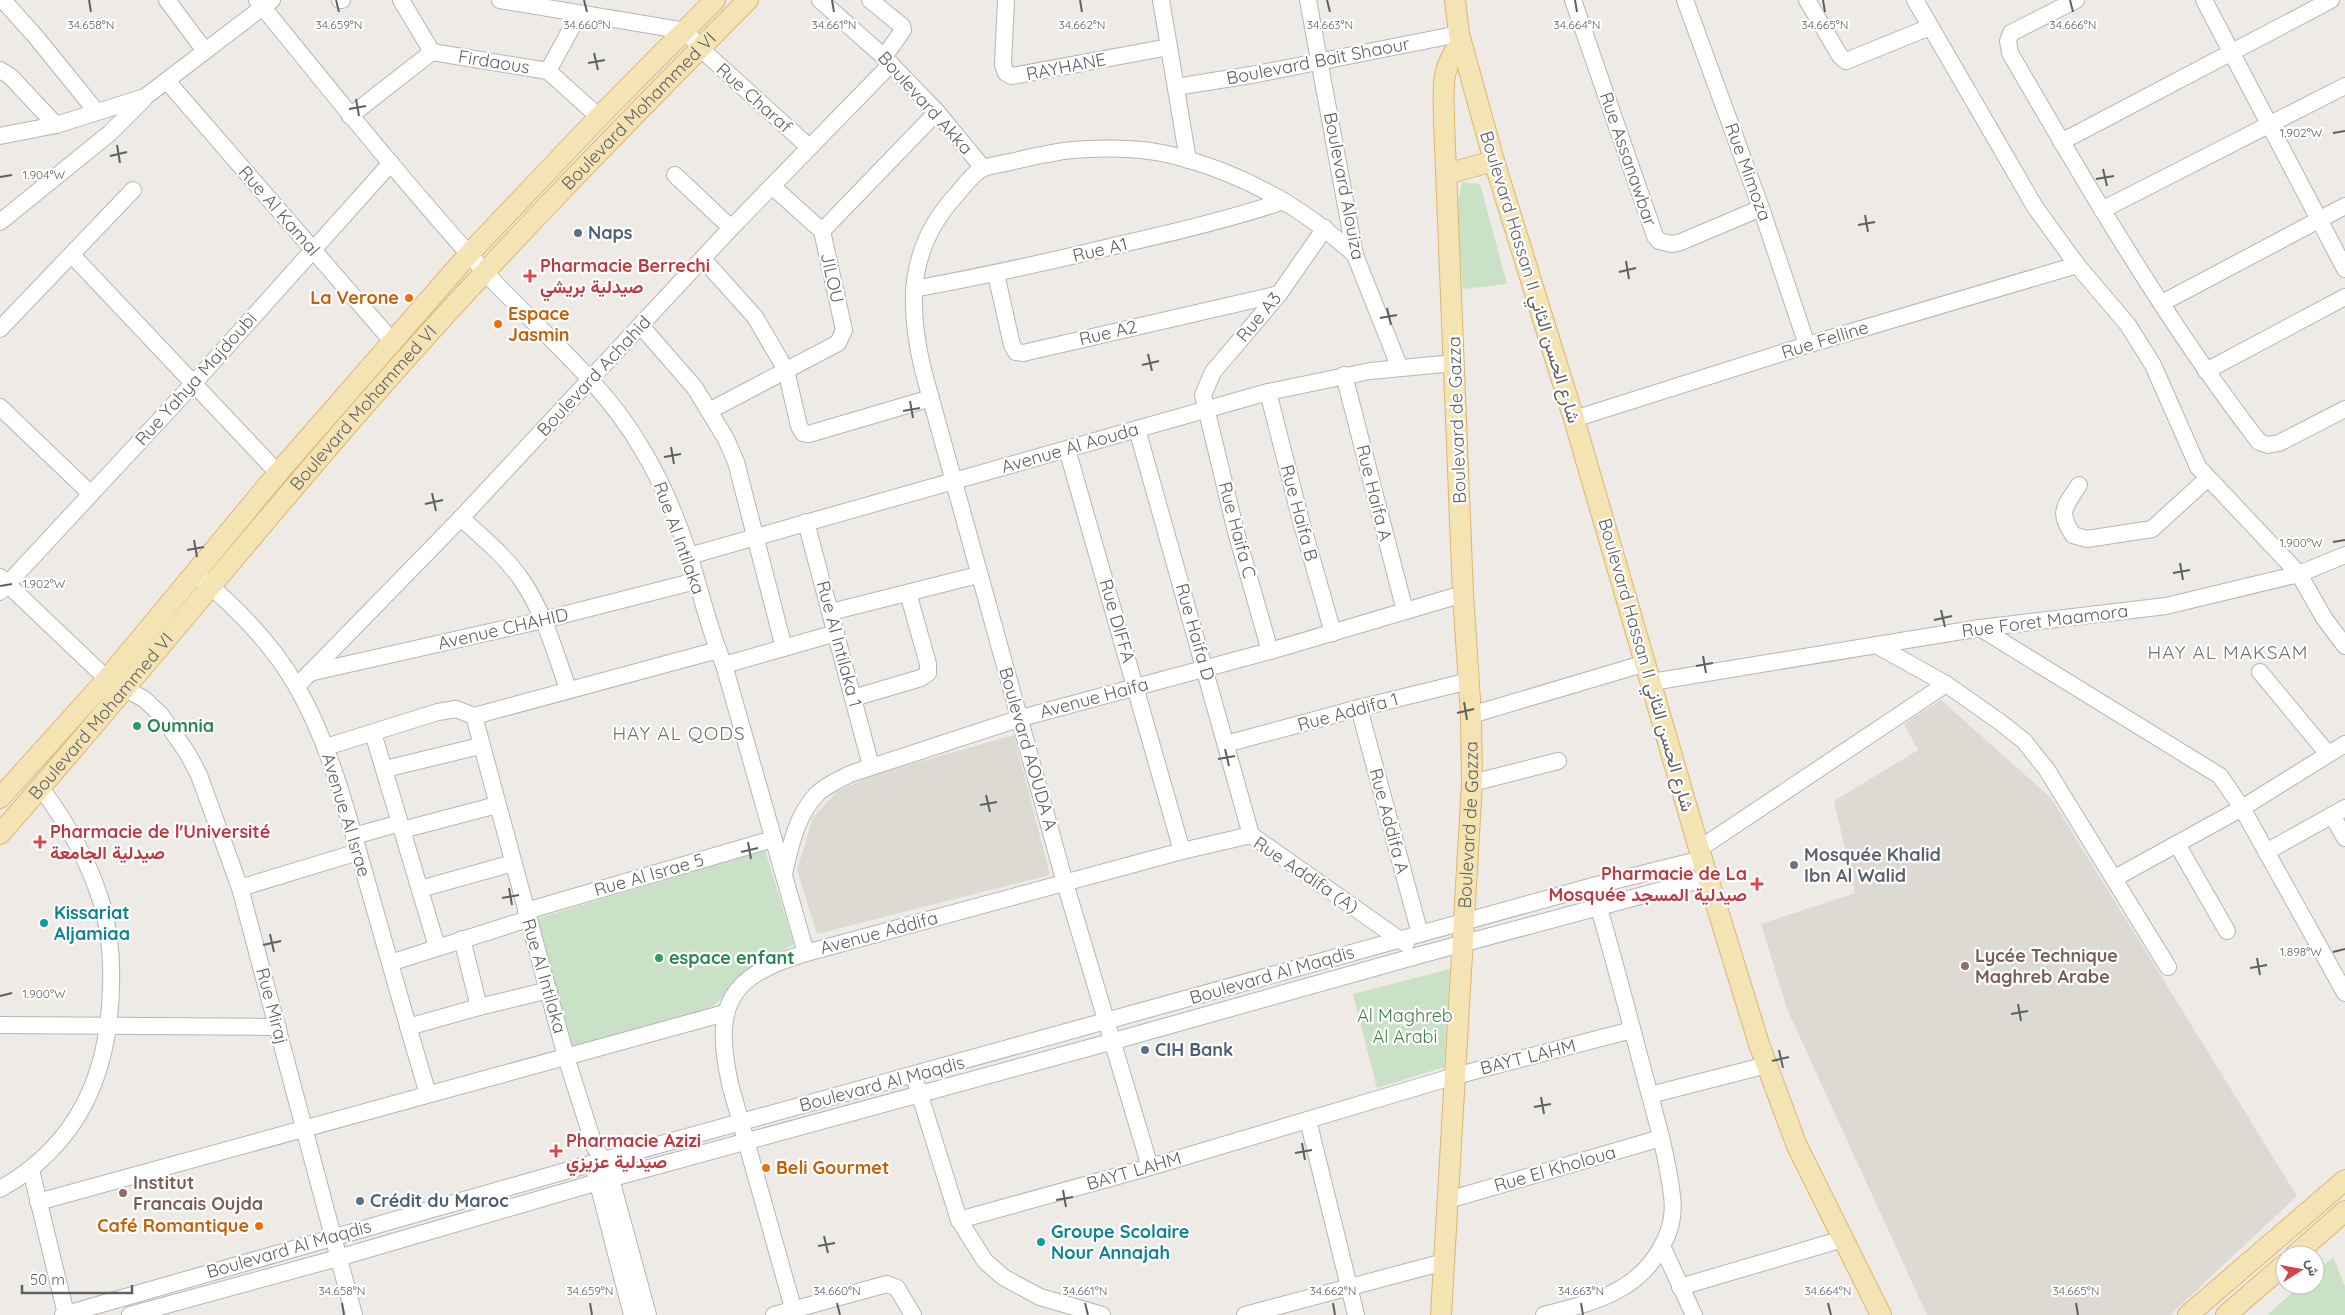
<svg xmlns="http://www.w3.org/2000/svg" width="2345" height="1315" viewBox="0 0 2345 1315" font-family="Quicksand,Vazirmatn,sans-serif">
<style>
.education{fill:#dddad4}
.green{fill:#c9e2c6}
.lines{fill:none;stroke-linecap:round;stroke-linejoin:round}
.minor-casing{stroke:#b3b6b9;stroke-width:18}
.major-casing{stroke:#dfb46e;stroke-width:22}
.minor{stroke:#fff;stroke-width:16}
.major{stroke:#f4e4b4;stroke-width:20}
.ticks{fill:none;stroke:#5e6164;stroke-width:2}
.service-dot{fill:#5c6f8a;stroke:#fff;stroke-width:2}
.health-dot{fill:#e0444e;stroke:#fff;stroke-width:2}
.food-dot{fill:#e8710a;stroke:#fff;stroke-width:2}
.leisure-dot{fill:#2e9e5b;stroke:#fff;stroke-width:2}
.worship-dot{fill:#6b7280;stroke:#fff;stroke-width:2}
.culture-dot{fill:#0f9aa8;stroke:#fff;stroke-width:2}
.education-dot{fill:#8d6e63;stroke:#fff;stroke-width:2}
.labels{text-anchor:middle;stroke-width:4.5;stroke-linejoin:round;paint-order:stroke}
.street-label{font-size:18px;fill:#5e6164;stroke:#fff}
.service-label{font-size:18px;font-weight:bold;fill:#4e5e75;stroke:#fff;text-anchor:start}
.health-label{font-size:18px;font-weight:bold;fill:#be3a42;stroke:#fff;text-anchor:start}
.food-label{font-size:18px;font-weight:bold;fill:#c56008;stroke:#fff;text-anchor:end}
.leisure-label{font-size:18px;font-weight:bold;fill:#27864d;stroke:#fff;text-anchor:start}
.worship-label{font-size:18px;font-weight:bold;fill:#5b616d;stroke:#fff;text-anchor:start}
.culture-label{font-size:18px;font-weight:bold;fill:#0d838f;stroke:#fff;text-anchor:start}
.education-label{font-size:18px;font-weight:bold;fill:#785e54;stroke:#fff;text-anchor:start}
.park-label{font-size:18px;fill:#448041;stroke:#fff}
.neighbourhood-label{font-size:19px;letter-spacing:1px;fill:#6f7376;stroke:#fff}
.ticks-label{font-size:12px;text-anchor:middle;fill:#5e6164;stroke:#fff;stroke-width:4.5;stroke-linejoin:round;paint-order:stroke}
</style>
<rect width="100%" height="100%" fill="#eeebe6"/>
<g class="education">
<path d="M1941,700L2051,798L2297,1196L2170,1315H1927L1787,1009L1761,924L1855,893L1834,801L1918,750L1904,724Z"/>
<path d="M1014,735L1050,875L817,934L797,870L813,817L838,791L876,774Z"/>
</g>
<g class="green">
<path d="M1462,182L1480,184L1507,284L1463,289L1456,209Z"/>
<path d="M765,850L794,944L746,971L721,999L708,1010L572,1046L536,919Z"/>
<path d="M1450,969L1444,1067L1377,1088L1353,994Z"/>
<path d="M2333,1257L2345,1286V1315H2267L2301,1285H2315V1273Z"/>
</g>
<g class="lines">
<defs>
<g id="minor">
<path d="M3,0L36,37L96,111"/>
<path d="M167,0L205,51"/>
<path d="M257,0C332,92 406,185 486,273C538,330 603,381 642,449C662,482 677,518 689,555C701,592 709,630 724,665L806,953"/>
<path d="M340,0H342"/>
<path d="M401,0L432,52L548,71L599,117"/>
<path d="M500,0L686,31L700,48L809,147"/>
<path d="M820,0L884,57L937,112L983,168"/>
<path d="M870,0L902,26L903,30L884,57"/>
<path d="M1006,0L1003,65L1006,73L1012,76L1169,47"/>
<path d="M1161,0L1188,160"/>
<path d="M1308,0L1355,255L1399,366"/>
<path d="M1573,0L1655,236L1659,241L1672,244L1681,242L1761,208"/>
<path d="M1685,0L1761,208L1807,345"/>
<path d="M1807,0L1840,56L1846,61L1930,27"/>
<path d="M1915,0L2035,207L2077,265L2128,325L2153,365L2198,467L2299,574L2324,618L2345,646"/>
<path d="M2076,0L2011,33L2008,41L2010,53C2087,186 2165,320 2259,442L2268,445L2279,443L2345,409"/>
<path d="M2204,0L2345,269"/>
<path d="M0,70L10,76L56,125L145,97L272,0"/>
<path d="M548,71L579,14"/>
<path d="M167,81L392,341"/>
<path d="M1176,87L1257,74L1459,34"/>
<path d="M350,116L432,52"/>
<path d="M0,136L56,125"/>
<path d="M2061,142L2331,0"/>
<path d="M675,175L731,228"/>
<path d="M773,187L822,231"/>
<path d="M2102,210L2345,86"/>
<path d="M0,222L110,133L144,99"/>
<path d="M72,255L278,473"/>
<path d="M703,259L755,317L786,370L799,426L803,433L809,434L931,398"/>
<path d="M996,274L1012,345L1016,352L1023,353L1279,294"/>
<path d="M914,289C984,276 1053,261 1122,244C1176,232 1231,219 1284,201"/>
<path d="M2162,303L2345,206"/>
<path d="M641,326L695,388L726,439L736,462L784,648"/>
<path d="M0,329L133,190"/>
<path d="M2206,371L2345,297"/>
<path d="M1344,375L1405,611"/>
<path d="M1268,392L1301,521L1333,633"/>
<path d="M0,407L91,494"/>
<path d="M709,411L838,343L844,330L822,231L937,112"/>
<path d="M1574,419L1807,345L2077,265"/>
<path d="M1137,429L1251,835"/>
<path d="M1067,449L1182,851"/>
<path d="M2079,485C2065,507 2057,511 2073,535L2087,539L2152,529L2207,479"/>
<path d="M461,518C482,537 505,556 521,579C544,612 555,652 568,689"/>
<path d="M806,522L871,766"/>
<path d="M689,556L1268,392L1370,371L1455,363"/>
<path d="M0,577L107,679L144,699L161,715L188,754L199,775L240,888L354,1315"/>
<path d="M202,579C239,610 273,645 297,687C330,745 347,812 365,875C386,948 406,1021 428,1094"/>
<path d="M0,592L193,384L391,163"/>
<path d="M831,612L978,575"/>
<path d="M1980,628L2220,776L2242,808L2345,993"/>
<path d="M1876,645L1946,684L2000,722L2024,741L2047,770L2168,967"/>
<path d="M1270,651L1236,532L1203,395L1213,372L1279,294L1325,228"/>
<path d="M724,665L836,633"/>
<path d="M2260,672L2328,754"/>
<path d="M309,673L543,620L696,581"/>
<path d="M1652,682L1980,628L2166,606L2299,574L2345,555"/>
<path d="M297,686L461,518L731,228L891,64"/>
<path d="M853,698L921,678L928,673V664L908,593"/>
<path d="M1359,708L1420,934"/>
<path d="M1471,715L1646,663"/>
<path d="M474,716L566,1057L595,1148L604,1160L611,1179L648,1315"/>
<path d="M373,733L437,947"/>
<path d="M1226,744L1359,708L1469,681"/>
<path d="M326,747L438,712L456,709L474,716L718,650"/>
<path d="M385,769L480,746"/>
<path d="M1472,783L1558,761"/>
<path d="M2332,815L2345,838"/>
<path d="M402,830L497,805"/>
<path d="M354,836L400,823"/>
<path d="M2177,844L2227,931"/>
<path d="M1699,849L1946,684"/>
<path d="M2266,852L2345,808"/>
<path d="M784,874C790,847 797,814 817,794C826,785 839,780 850,774L1021,718L1270,651L1463,594"/>
<path d="M2115,878L2242,808L2345,744"/>
<path d="M240,888L358,852"/>
<path d="M420,889L513,863"/>
<path d="M526,911L773,839"/>
<path d="M462,939L479,1007"/>
<path d="M390,963L528,919"/>
<path d="M0,1025L278,1027"/>
<path d="M408,1027L479,1007L549,990"/>
<path d="M916,1083L959,1220L985,1261L1003,1277L1040,1297L1102,1315"/>
<path d="M1650,1095L1767,1065"/>
<path d="M1308,1120L1356,1315"/>
<path d="M1150,1167L1065,883L923,370C907,303 908,247 957,194C964,186 974,172 984,168C992,165 1002,164 1010,162C1031,157 1052,152 1073,150C1105,148 1139,147 1171,155C1240,172 1303,207 1355,255"/>
<path d="M31,1170L66,1314"/>
<path d="M595,1172L632,1315"/>
<path d="M0,1189C78,1145 109,1075 111,987C112,958 110,930 101,901C88,859 67,823 41,788"/>
<path d="M1448,1200L1661,1138"/>
<path d="M38,1202L725,1013"/>
<path d="M959,1220L1150,1167L1455,1076L1632,1030"/>
<path d="M1662,1246L1694,1315"/>
<path d="M1680,1287L1843,1239"/>
<path d="M63,1315L604,1160L1593,886L1702,859"/>
<path d="M130,1315L338,1258L598,1182L1114,1041L1420,955L1707,878"/>
<path d="M774,1315L887,1284L897,1288L913,1315"/>
<path d="M795,1315L730,1084C713,1005 728,976 806,953L1182,851L1251,835L1406,944"/>
<path d="M1245,1315L1444,1262"/>
<path d="M1544,1315C1594,1302 1641,1292 1665,1240C1672,1226 1674,1211 1672,1196C1667,1153 1654,1111 1643,1070C1628,1013 1613,955 1596,898"/>
</g>
<g id="major">
<path d="M1455,0L1459,34L1494,161L1574,419L1702,859L1759,1044L1797,1146L1881,1315"/>
<path d="M1446,174L1494,161"/>
<path d="M0,798L107,679L278,473L469,254L599,117L715,0"/>
<path id="s1" d="M0,834C124,693 241,547 365,405C487,265 617,132 748,0"/>
<path d="M2295,1255L2345,1211"/>
<path id="s2" d="M1441,1315L1472,783L1471,715L1463,594L1444,122C1444,89 1439,70 1461,43"/>
<path d="M2188,1315L2345,1180"/>
<path d="M2226,1315L2285,1264"/>
</g>
</defs>
<use href="#minor" class="minor-casing"/>
<use href="#major" class="major-casing"/>
<use href="#minor" class="minor"/>
<use href="#major" class="major"/>
</g>
<path class="ticks" d="M89,0L91,12M336,0L339,12M584,0L587,12M832,0L834,12M1080,0L1082,12M1327,0L1330,12M1575,0L1577,12M1823,0L1825,12M2070,0L2073,12M594,53L598,70M588,63L605,60M356,99L359,116M349,109L366,106M2333,133L2345,131M117,145L120,163M110,156L127,152M2103,169L2107,186M0,177L12,175M2096,179L2114,176M1865,215L1868,232M1858,225L1875,222M1626,261L1629,279M1619,272L1636,268M1387,308L1391,325M1380,318L1397,315M1148,354L1152,371M1142,365L1159,361M910,401L913,418M903,411L920,408M671,447L674,464M664,457L681,454M432,493L436,511M425,504L443,500M194,540L197,557M2333,542L2345,540M187,550L204,547M2180,563L2183,580M2173,573L2190,570M0,586L12,584M1941,610L1945,627M1934,620L1952,616M1703,656L1706,673M1696,666L1713,663M1464,702L1467,720M1457,713L1474,709M1225,749L1229,766M1218,759L1235,756M986,795L990,812M980,805L997,802M748,842L751,859M741,852L758,848M509,888L512,905M502,898L519,895M270,934L274,952M263,945L281,941M2333,952L2345,949M2257,958L2260,975M2250,968L2267,965M0,996L12,993M2018,1004L2021,1021M2011,1014L2028,1011M1779,1050L1783,1068M1772,1061L1789,1057M1541,1097L1544,1114M1534,1107L1551,1104M1302,1143L1305,1160M1295,1153L1312,1150M1063,1190L1066,1207M1056,1200L1073,1197M824,1236L828,1253M818,1246L835,1243M342,1303L344,1315M590,1303L592,1315M837,1303L840,1315M1085,1303L1088,1315M1333,1303L1335,1315M1581,1303L1583,1315M1828,1303L1831,1315M2076,1303L2078,1315"/>
<g class="service-dot">
<circle cx="578" cy="233" r="5"/>
<circle cx="1145" cy="1050" r="5"/>
<circle cx="360" cy="1201" r="5"/>
</g>
<g class="health-dot">
<path d="M527.5 268.5h5v5h5v5h-5v5h-5v-5h-5v-5h5z"/>
<path d="M37.5 834.5h5v5h5v5h-5v5h-5v-5h-5v-5h5z"/>
<path d="M1754.5 876.5h5v5h5v5h-5v5h-5v-5h-5v-5h5z"/>
<path d="M553.5 1143.5h5v5h5v5h-5v5h-5v-5h-5v-5h5z"/>
</g>
<g class="food-dot">
<circle cx="409" cy="298" r="5"/>
<circle cx="498" cy="324" r="5"/>
<circle cx="766" cy="1168" r="5"/>
<circle cx="259" cy="1226" r="5"/>
</g>
<g class="leisure-dot">
<circle cx="137" cy="726" r="5"/>
<circle cx="659" cy="958" r="5"/>
</g>
<circle class="worship-dot" cx="1794" cy="865" r="5"/>
<g class="culture-dot">
<circle cx="44" cy="923" r="5"/>
<circle cx="1041" cy="1242" r="5"/>
</g>
<g class="education-dot">
<circle cx="1965" cy="966" r="5"/>
<circle cx="123" cy="1193" r="5"/>
</g>
<g class="labels">
<g class="street-label">
<text transform="translate(1318 61) rotate(-11)" y="6">Boulevard Bait Shaour</text>
<text transform="translate(494 62) rotate(9)" y="6">Firdaous</text>
<text transform="translate(1066 67) rotate(-11)" y="6">RAYHANE</text>
<text transform="translate(754 98) rotate(42)" y="6">Rue Charaf</text>
<text transform="translate(925 103) rotate(48)" y="6">Boulevard Akka</text>
<text dy="6" stroke="none"><textPath href="#s1" startOffset="965">Boulevard Mohammed VI</textPath></text>
<text transform="translate(1628 159) rotate(71)" y="6">Rue Assanawbar</text>
<text transform="translate(1748 172) rotate(70)" y="6">Rue Mimoza</text>
<text transform="translate(1344 186) rotate(79)" y="6">Boulevard Alouiza</text>
<text transform="translate(279 211) rotate(49)" y="6">Rue Al Kamal</text>
<text transform="translate(1100 250) rotate(-13)" y="6">Rue A1</text>
<text transform="translate(1530 277) rotate(73)" y="6">Boulevard Hassan II شارع الحسن الثاني</text>
<text transform="translate(832 278) rotate(77)" y="6">JILOU</text>
<text transform="translate(1259 317) rotate(-50)" y="6">Rue A3</text>
<text transform="translate(1108 333) rotate(-13)" y="6">Rue A2</text>
<text transform="translate(1825 340) rotate(-17)" y="6">Rue Felline</text>
<text transform="translate(594 376) rotate(-47)" y="6">Boulevard Achahid</text>
<text transform="translate(196 379) rotate(-48)" y="6">Rue Yahya Majdoubi</text>
<text dy="6" stroke="none"><textPath href="#s1" startOffset="560">Boulevard Mohammed VI</textPath></text>
<text transform="translate(1457 420) rotate(-92)" y="6">Boulevard de Gazza</text>
<text transform="translate(1070 448) rotate(-16)" y="6">Avenue Al Aouda</text>
<text transform="translate(1374 493) rotate(76)" y="6">Rue Haifa A</text>
<text transform="translate(1299 513) rotate(75)" y="6">Rue Haifa B</text>
<text transform="translate(1237 530) rotate(75)" y="6">Rue Haifa C</text>
<text transform="translate(679 538) rotate(70)" y="6">Rue Al Intilaka</text>
<text transform="translate(1117 621) rotate(74)" y="6">Rue DIFFA</text>
<text transform="translate(2045 621) rotate(-7)" y="6">Rue Foret Maamora</text>
<text transform="translate(503 629) rotate(-13)" y="6">Avenue CHAHID</text>
<text transform="translate(1195 632) rotate(74)" y="6">Rue Haifa D</text>
<text transform="translate(839 644) rotate(75)" y="6">Rue Al Intilaka 1</text>
<text transform="translate(1646 665) rotate(74)" y="6">Boulevard Hassan II شارع الحسن الثاني</text>
<text transform="translate(1094 698) rotate(-15)" y="6">Avenue Haifa</text>
<text transform="translate(1348 712) rotate(-15)" y="6">Rue Addifa 1</text>
<text dy="6" stroke="none"><textPath href="#s1" startOffset="155">Boulevard Mohammed VI</textPath></text>
<text transform="translate(1028 749) rotate(74)" y="6">Boulevard AOUDA A</text>
<text transform="translate(346 815) rotate(73)" y="6">Avenue Al Israe</text>
<text transform="translate(1389 821) rotate(75)" y="6">Rue Addifa A</text>
<text dy="6" stroke="none"><textPath href="#s2" startOffset="491">Boulevard de Gazza</textPath></text>
<text transform="translate(649 875) rotate(-16)" y="6">Rue Al Israe 5</text>
<text transform="translate(1306 875) rotate(34)" y="6">Rue Addifa (A)</text>
<text transform="translate(879 933) rotate(-15)" y="6">Avenue Addifa</text>
<text transform="translate(1272 975) rotate(-16)" y="6">Boulevard Al Maqdis</text>
<text transform="translate(544 976) rotate(74)" y="6">Rue Al Intilaka</text>
<text transform="translate(272 1006) rotate(75)" y="6">Rue Miraj</text>
<text transform="translate(1528 1057) rotate(-14)" y="6">BAYT LAHM</text>
<text transform="translate(882 1084) rotate(-15)" y="6">Boulevard Al Maqdis</text>
<text transform="translate(1555 1169) rotate(-16)" y="6">Rue El Kholoua</text>
<text transform="translate(1134 1171) rotate(-16)" y="6">BAYT LAHM</text>
<text transform="translate(289 1249) rotate(-16)" y="6">Boulevard Al Maqdis</text>
</g>
<g class="service-label">
<text x="588" y="239">Naps</text>
<text x="1155" y="1056">CIH Bank</text>
<text x="370" y="1207">Crédit du Maroc</text>
</g>
<g class="health-label">
<text x="540" y="272">Pharmacie Berrechi<tspan x="540" dy="21">صيدلية بريشي</tspan></text>
<text x="50" y="838">Pharmacie de l'Université<tspan x="50" dy="21">صيدلية الجامعة</tspan></text>
<text x="1747" y="880" text-anchor="end">Pharmacie de La<tspan x="1747" dy="21">Mosquée صيدلية المسجد</tspan></text>
<text x="566" y="1147">Pharmacie Azizi<tspan x="566" dy="21">صيدلية عزيزي</tspan></text>
</g>
<g class="food-label">
<text x="399" y="304">La Verone</text>
<text x="508" y="320" text-anchor="start">Espace<tspan x="508" dy="21">Jasmin</tspan></text>
<text x="776" y="1174" text-anchor="start">Beli Gourmet</text>
<text x="249" y="1232">Café Romantique</text>
</g>
<g class="leisure-label">
<text x="147" y="732">Oumnia</text>
<text x="669" y="964">espace enfant</text>
</g>
<g class="worship-label">
<text x="1804" y="861">Mosquée Khalid<tspan x="1804" dy="21">Ibn Al Walid</tspan></text>
</g>
<g class="culture-label">
<text x="54" y="919">Kissariat<tspan x="54" dy="21">Aljamiaa</tspan></text>
<text x="1051" y="1238">Groupe Scolaire<tspan x="1051" dy="21">Nour Annajah</tspan></text>
</g>
<g class="education-label">
<text x="1975" y="962">Lycée Technique<tspan x="1975" dy="21">Maghreb Arabe</tspan></text>
<text x="133" y="1189">Institut<tspan x="133" dy="21">Francais Oujda</tspan></text>
</g>
<g class="park-label">
<text x="1405" y="1022">Al Maghreb<tspan x="1405" dy="21">Al Arabi</tspan></text>
</g>
<g class="neighbourhood-label">
<text x="2228" y="659">HAY AL MAKSAM</text>
<text x="679" y="740">HAY AL QODS</text>
</g>
</g>
<g class="ticks-label">
<text x="91" y="29">34.658°N</text>
<text x="339" y="29">34.659°N</text>
<text x="587" y="29">34.660°N</text>
<text x="834" y="29">34.661°N</text>
<text x="1082" y="29">34.662°N</text>
<text x="1330" y="29">34.663°N</text>
<text x="1577" y="29">34.664°N</text>
<text x="1825" y="29">34.665°N</text>
<text x="2073" y="29">34.666°N</text>
<text x="2301" y="137">1.902°W</text>
<text x="44" y="179">1.904°W</text>
<text x="2301" y="547">1.900°W</text>
<text x="44" y="588">1.902°W</text>
<text x="2301" y="956">1.898°W</text>
<text x="44" y="998">1.900°W</text>
<text x="342" y="1295">34.658°N</text>
<text x="590" y="1295">34.659°N</text>
<text x="837" y="1295">34.660°N</text>
<text x="1085" y="1295">34.661°N</text>
<text x="1333" y="1295">34.662°N</text>
<text x="1581" y="1295">34.663°N</text>
<text x="1828" y="1295">34.664°N</text>
<text x="2076" y="1295">34.665°N</text>
</g>
<g transform="translate(2300 1270) rotate(79)"><circle r="24" fill="#ffffff" stroke="#bfc0c1"/>
<path d="M0-4L9 19L0 12L-9 19Z" fill="#d3474a"/>
<text y="-8" font-size="14" font-weight="bold" text-anchor="middle" fill="#5e6164">ش</text>
</g>
<path d="M22 1285v8h110v-8" fill="none" stroke="#5e6164" stroke-width="2.5"/>
<text x="30" y="1285" font-size="15" fill="#5e6164" stroke="#ffffff" stroke-width="4" paint-order="stroke">50 m</text>
</svg>
